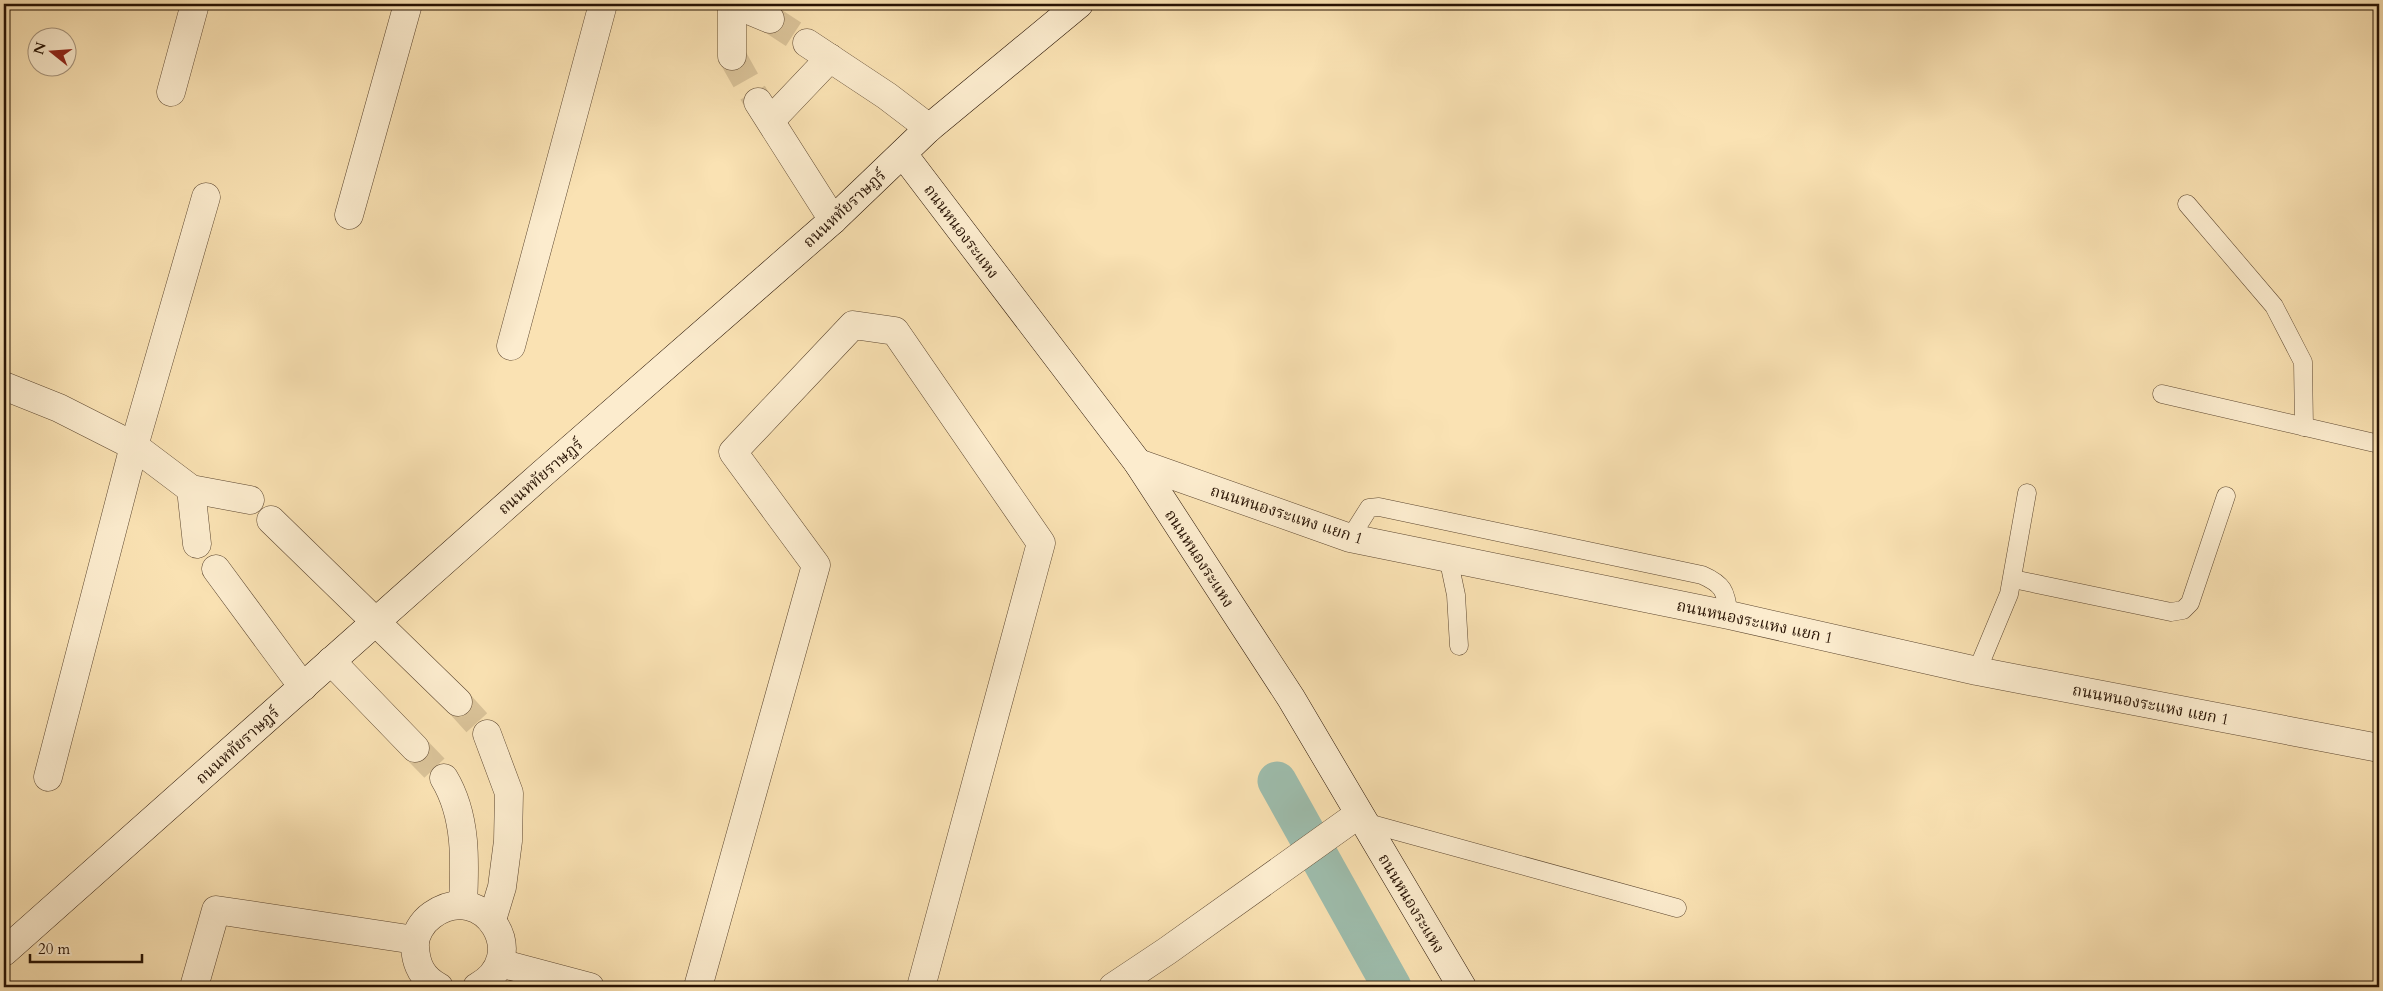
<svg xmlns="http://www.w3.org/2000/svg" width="2383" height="991" viewBox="0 0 2383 991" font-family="Cardo,'Noto Serif Thai',serif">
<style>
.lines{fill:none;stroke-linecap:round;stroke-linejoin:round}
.canal{stroke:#9ebeae;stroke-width:39}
.street-tunnel{stroke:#dac399;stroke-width:28;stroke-dasharray:28 14;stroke-linecap:butt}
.lane-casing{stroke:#5c462f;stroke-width:19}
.street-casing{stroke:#5c462f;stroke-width:29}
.secondary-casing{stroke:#271203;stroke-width:29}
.lane{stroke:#fcecce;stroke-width:18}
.street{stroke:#fcecce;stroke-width:28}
.secondary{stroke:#fcecce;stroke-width:28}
.labels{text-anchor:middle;stroke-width:4;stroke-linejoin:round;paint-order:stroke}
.street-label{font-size:16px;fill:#271203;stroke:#fcecce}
</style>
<rect width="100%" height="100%" fill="#fae2b3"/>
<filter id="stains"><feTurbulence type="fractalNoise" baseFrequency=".004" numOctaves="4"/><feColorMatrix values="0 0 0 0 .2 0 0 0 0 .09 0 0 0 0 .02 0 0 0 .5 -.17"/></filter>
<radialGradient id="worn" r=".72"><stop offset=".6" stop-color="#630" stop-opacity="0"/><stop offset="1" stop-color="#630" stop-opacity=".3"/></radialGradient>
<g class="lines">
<path class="canal" d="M1277,781L1392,987"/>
<g class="street-tunnel">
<path d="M770,19L807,43"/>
<path d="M732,56L758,102"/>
<path d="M458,702L487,734"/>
<path d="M415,748L444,778"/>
</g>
<defs>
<g id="lane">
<path d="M2187,204L2274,306L2303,362L2304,427"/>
<path d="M2162,394L2379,444"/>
<path d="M1350,538L1369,508L1379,507L1702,575C1725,585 1725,592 1729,615"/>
<path d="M1448,557L1456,595L1459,646"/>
<path d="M2013,579L2171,612L2183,610L2190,603L2226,496"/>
<path d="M1977,671L2009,594L2027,493"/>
<path d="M1364,822L1677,908"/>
</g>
<g id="street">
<path d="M734,4L770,19"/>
<path d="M807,43L887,96L929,128"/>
<path d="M732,56V4"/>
<path d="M171,92L195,4"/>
<path d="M758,102L833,220"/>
<path d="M771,120L830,58"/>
<path d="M349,215L408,4"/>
<path d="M511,346L603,4"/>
<path d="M4,386L59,408L134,446L191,489L250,500"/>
<path d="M1138,463L1350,538L1729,615L1977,671L2379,748"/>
<path d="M191,489L197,544"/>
<path d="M271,520L458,702"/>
<path d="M216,569L303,687"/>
<path d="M331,661L415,748"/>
<path d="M487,734L509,793L508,841L502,887L492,920"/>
<path d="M48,777L134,446L206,197"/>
<path d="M444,778C467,816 465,862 463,905"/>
<path d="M500,963L590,987"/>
<path d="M194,987L216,910L415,940"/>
<path d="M439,987C422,978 416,965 415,947C414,935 422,922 432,915C484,878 533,957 477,987"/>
<path d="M698,987L816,565L733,452L853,325L895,331L1041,543L921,987"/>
<path d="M1113,987L1167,951L1359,814"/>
</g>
<g id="secondary">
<path d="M903,154L1138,463L1291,698L1462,987"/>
<path d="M4,952L542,474L833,220L929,128L1079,4"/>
</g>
</defs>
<use href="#lane" class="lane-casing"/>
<use href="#street" class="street-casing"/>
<use href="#secondary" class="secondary-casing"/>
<use href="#lane" class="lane"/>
<use href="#street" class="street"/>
<use href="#secondary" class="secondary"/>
</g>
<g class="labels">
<g class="street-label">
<text transform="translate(844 208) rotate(-43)" y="6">ถนนหทัยราษฎร์</text>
<text transform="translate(962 231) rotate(53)" y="6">ถนนหนองระแหง</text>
<text transform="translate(540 476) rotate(-41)" y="6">ถนนหทัยราษฎร์</text>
<text transform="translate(1287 514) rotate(18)" y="6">ถนนหนองระแหง แยก 1</text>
<text transform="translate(1200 558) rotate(57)" y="6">ถนนหนองระแหง</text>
<text transform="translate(1755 621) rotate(12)" y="6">ถนนหนองระแหง แยก 1</text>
<text transform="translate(2151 704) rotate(11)" y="6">ถนนหนองระแหง แยก 1</text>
<text transform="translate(237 745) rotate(-42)" y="6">ถนนหทัยราษฎร์</text>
<text transform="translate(1412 903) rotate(59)" y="6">ถนนหนองระแหง</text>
</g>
</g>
<rect width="2383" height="991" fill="none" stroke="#fae2b3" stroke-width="20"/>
<rect x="5" y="5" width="2373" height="981" fill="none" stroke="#271203" stroke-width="2.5"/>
<rect x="10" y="10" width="2363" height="971" fill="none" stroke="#271203"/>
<g transform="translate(52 52) rotate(287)"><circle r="24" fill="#fcecce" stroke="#a7957d"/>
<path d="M0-4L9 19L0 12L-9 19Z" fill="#8f2418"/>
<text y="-8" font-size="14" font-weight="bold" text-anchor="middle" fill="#271203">N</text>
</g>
<path d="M30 954v8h112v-8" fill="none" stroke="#271203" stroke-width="2.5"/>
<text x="38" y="954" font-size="15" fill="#271203" stroke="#fcecce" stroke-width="4" paint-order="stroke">20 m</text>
<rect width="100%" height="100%" filter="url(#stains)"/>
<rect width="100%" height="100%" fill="url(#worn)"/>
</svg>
